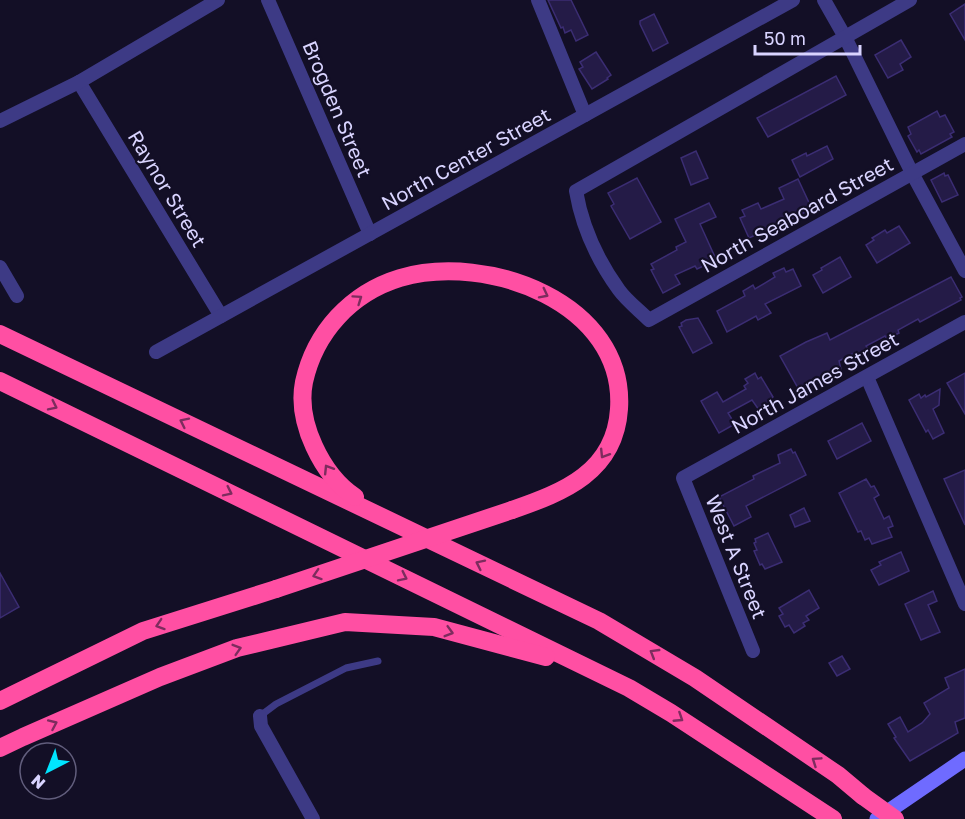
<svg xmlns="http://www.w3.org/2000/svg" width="965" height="819" viewBox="0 0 965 819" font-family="'Golos Text',sans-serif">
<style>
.building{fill:#241b47;stroke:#3b2d73;stroke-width:1.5}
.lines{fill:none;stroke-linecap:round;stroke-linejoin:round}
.lane{stroke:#3d3a85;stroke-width:7}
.street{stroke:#3d3a85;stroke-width:14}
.secondary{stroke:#6f6bff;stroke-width:15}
.highway{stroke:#ff4fa3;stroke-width:18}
.highway-bridge{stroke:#ff4fa3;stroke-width:18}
.oneway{stroke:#7d2c5e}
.labels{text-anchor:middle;stroke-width:4.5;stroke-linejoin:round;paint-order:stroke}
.street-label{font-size:20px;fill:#d9d4ff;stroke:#130f26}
</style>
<rect width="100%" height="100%" fill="#130f26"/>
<g class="building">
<path d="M548,0H571L588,35L576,41L571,30L565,33L563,27L561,28Z"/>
<path d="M965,4V40L950,14Z"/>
<path d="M654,14L668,43L653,51L640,24V21Z"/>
<path d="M901,40L911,57L900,64L903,70L888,78L875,55Z"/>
<path d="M596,52L611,75L607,78L608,79L592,89L579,69L583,67L580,62Z"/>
<path d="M836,76L846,95L768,137L757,118Z"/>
<path d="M937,111L940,117L945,115L954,132L950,134L952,137L921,154L919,150L917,152L908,136L911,134L908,127Z"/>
<path d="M827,146L833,159L800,177L792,160L806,153L807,156Z"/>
<path d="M696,151L708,178L691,185L681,158Z"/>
<path d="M944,173L945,176L948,175L958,195L942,202L931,180Z"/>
<path d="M637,178L661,222L630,239L611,206L614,204L608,193Z"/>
<path d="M798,179L811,207L807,209L808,211L749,238L740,218L745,216L742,210L758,203L761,209L784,199L779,188Z"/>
<path d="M709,203L716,217L700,224L715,257L710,263L697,269L695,266L675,275L680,284L663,293L651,270L654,269L651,264L677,250L676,247L686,242L675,219Z"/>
<path d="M899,226L910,243L877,263L866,245L874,240L872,238L885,230L887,233Z"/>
<path d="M840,257L851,277L823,293L813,275L822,270L821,268Z"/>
<path d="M784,268L786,272L793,269L801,286L765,304L771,313L758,320L756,316L727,332L717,311L745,296L743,291L753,285L755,289L775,277L773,273Z"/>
<path d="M951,277L962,297L960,298L961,300L920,322L918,319L898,330L899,333L887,339L885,336L866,346L868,349L858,354L856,352L839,361L841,369L815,380L817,383L801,392L798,388L780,356L806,342L827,333L830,340Z"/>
<path d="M698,318L712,343L693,353L679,327L682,326L681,323L686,320Z"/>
<path d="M755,373L758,379L761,377L773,397L771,399L773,402L759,410L752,400L728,413L735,424L719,433L701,401L717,392L723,402L746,389L744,386L748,383L745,379Z"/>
<path d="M965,373V414L947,383Z"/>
<path d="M940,389L939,405L933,409L944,433L933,439L928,430L926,432L909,400L919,394L921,398L925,395L926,397Z"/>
<path d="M862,423L871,441L837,459L828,441Z"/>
<path d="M791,449L793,453L795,452L806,475L746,506L751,517L734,526L719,497L754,479L753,476L780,463L778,455Z"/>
<path d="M965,470V525L944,479Z"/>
<path d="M866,479L871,487L874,486L879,495L874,498L884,519L889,516L893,526L888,528L892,537L872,544L869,538L865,540L861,531L858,532L839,493Z"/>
<path d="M804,508L810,521L795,527L790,515Z"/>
<path d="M768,533L782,562L765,569L762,564L760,565L754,551L757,550L754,543L756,542L755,539Z"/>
<path d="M901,552L909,571L879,585L871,570L881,565L879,562Z"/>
<path d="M0,573L19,607L0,618Z"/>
<path d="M809,590L819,608L806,616L809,620L803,623L805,626L794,633L789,625L785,627L779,616L783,614L779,608Z"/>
<path d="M933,591L937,601L928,605L940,632L921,640L905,604Z"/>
<path d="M842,656L850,669L837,676L829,663Z"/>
<path d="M965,669V718L955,722L958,733L910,761L894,738L896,737L888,724L900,717L908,732L922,723L930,714L924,703L949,688L945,678Z"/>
</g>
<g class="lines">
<path class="lane" d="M260,716L276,704L346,668L378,661"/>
<g class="street">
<path d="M268,0L370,234"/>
<path d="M538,0L585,115"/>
<path d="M824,0L845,37L912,173L965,271"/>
<path d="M910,0L576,191C582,226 598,261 619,290C627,301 639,310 649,320L965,144"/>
<path d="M79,82L221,316"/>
<path d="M0,121L79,82L218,0"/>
<path d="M0,267L17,296"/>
<path d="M156,352L793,0"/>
<path d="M867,377L965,604"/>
<path d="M753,651L683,478L965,322"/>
<path d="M260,716L261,726L313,819"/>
</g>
<path class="secondary" d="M877,819L965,759"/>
<g class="highway">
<path d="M0,334L599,621L695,678L838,775L863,796"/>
<path d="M0,381L629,688L671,713L833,819"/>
<path d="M355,497C322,475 296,422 304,382C315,332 351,293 400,278C487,252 626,303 619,409C615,472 564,492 512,510"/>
<path d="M0,701L143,631L276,589"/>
<path d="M0,748L23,737L160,677L237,648L345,622L434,627L546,657"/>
</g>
<g class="highway-bridge">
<path d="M276,589L512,510"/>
<path d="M863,796L895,819"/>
</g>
</g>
<defs><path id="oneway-chevron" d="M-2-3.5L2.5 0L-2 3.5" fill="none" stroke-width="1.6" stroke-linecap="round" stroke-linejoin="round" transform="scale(1.5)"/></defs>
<g class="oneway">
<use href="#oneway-chevron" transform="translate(544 294) rotate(27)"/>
<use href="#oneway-chevron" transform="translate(358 299) rotate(-35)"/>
<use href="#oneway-chevron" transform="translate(53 406) rotate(26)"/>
<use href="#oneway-chevron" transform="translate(184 422) rotate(-154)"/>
<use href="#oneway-chevron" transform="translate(604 454) rotate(122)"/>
<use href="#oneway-chevron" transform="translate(328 469) rotate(-122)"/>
<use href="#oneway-chevron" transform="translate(228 492) rotate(26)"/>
<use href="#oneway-chevron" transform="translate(480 564) rotate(-154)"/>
<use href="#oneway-chevron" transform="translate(317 575) rotate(162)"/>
<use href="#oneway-chevron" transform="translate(403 577) rotate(26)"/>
<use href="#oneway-chevron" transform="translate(160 625) rotate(162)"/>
<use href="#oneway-chevron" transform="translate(449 632) rotate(16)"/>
<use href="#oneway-chevron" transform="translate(237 649) rotate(-17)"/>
<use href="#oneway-chevron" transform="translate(654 653) rotate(-149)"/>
<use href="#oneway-chevron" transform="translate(679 718) rotate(33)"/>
<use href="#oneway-chevron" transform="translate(53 724) rotate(-24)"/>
<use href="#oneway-chevron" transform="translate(816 761) rotate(-146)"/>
</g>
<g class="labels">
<g class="street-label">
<text transform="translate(337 109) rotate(67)" y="7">Brogden Street</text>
<text transform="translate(466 159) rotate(-29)" y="7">North Center Street</text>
<text transform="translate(167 189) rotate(59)" y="7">Raynor Street</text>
<text transform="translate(797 215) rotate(-29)" y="7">North Seaboard Street</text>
<text transform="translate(815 383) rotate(-29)" y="7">North James Street</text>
<text transform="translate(736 557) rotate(68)" y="7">West A Street</text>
</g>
</g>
<g transform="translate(48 771) rotate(222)"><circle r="28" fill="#130f26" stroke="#625e7d" stroke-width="1.5"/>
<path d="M0-4.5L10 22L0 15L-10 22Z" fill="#00e5ff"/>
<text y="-9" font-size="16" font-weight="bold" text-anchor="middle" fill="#d9d4ff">N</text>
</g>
<path d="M755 45v9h105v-9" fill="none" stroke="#d9d4ff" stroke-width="3"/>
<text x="764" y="45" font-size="18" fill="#d9d4ff" stroke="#130f26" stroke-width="4.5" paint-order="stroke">50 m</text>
</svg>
